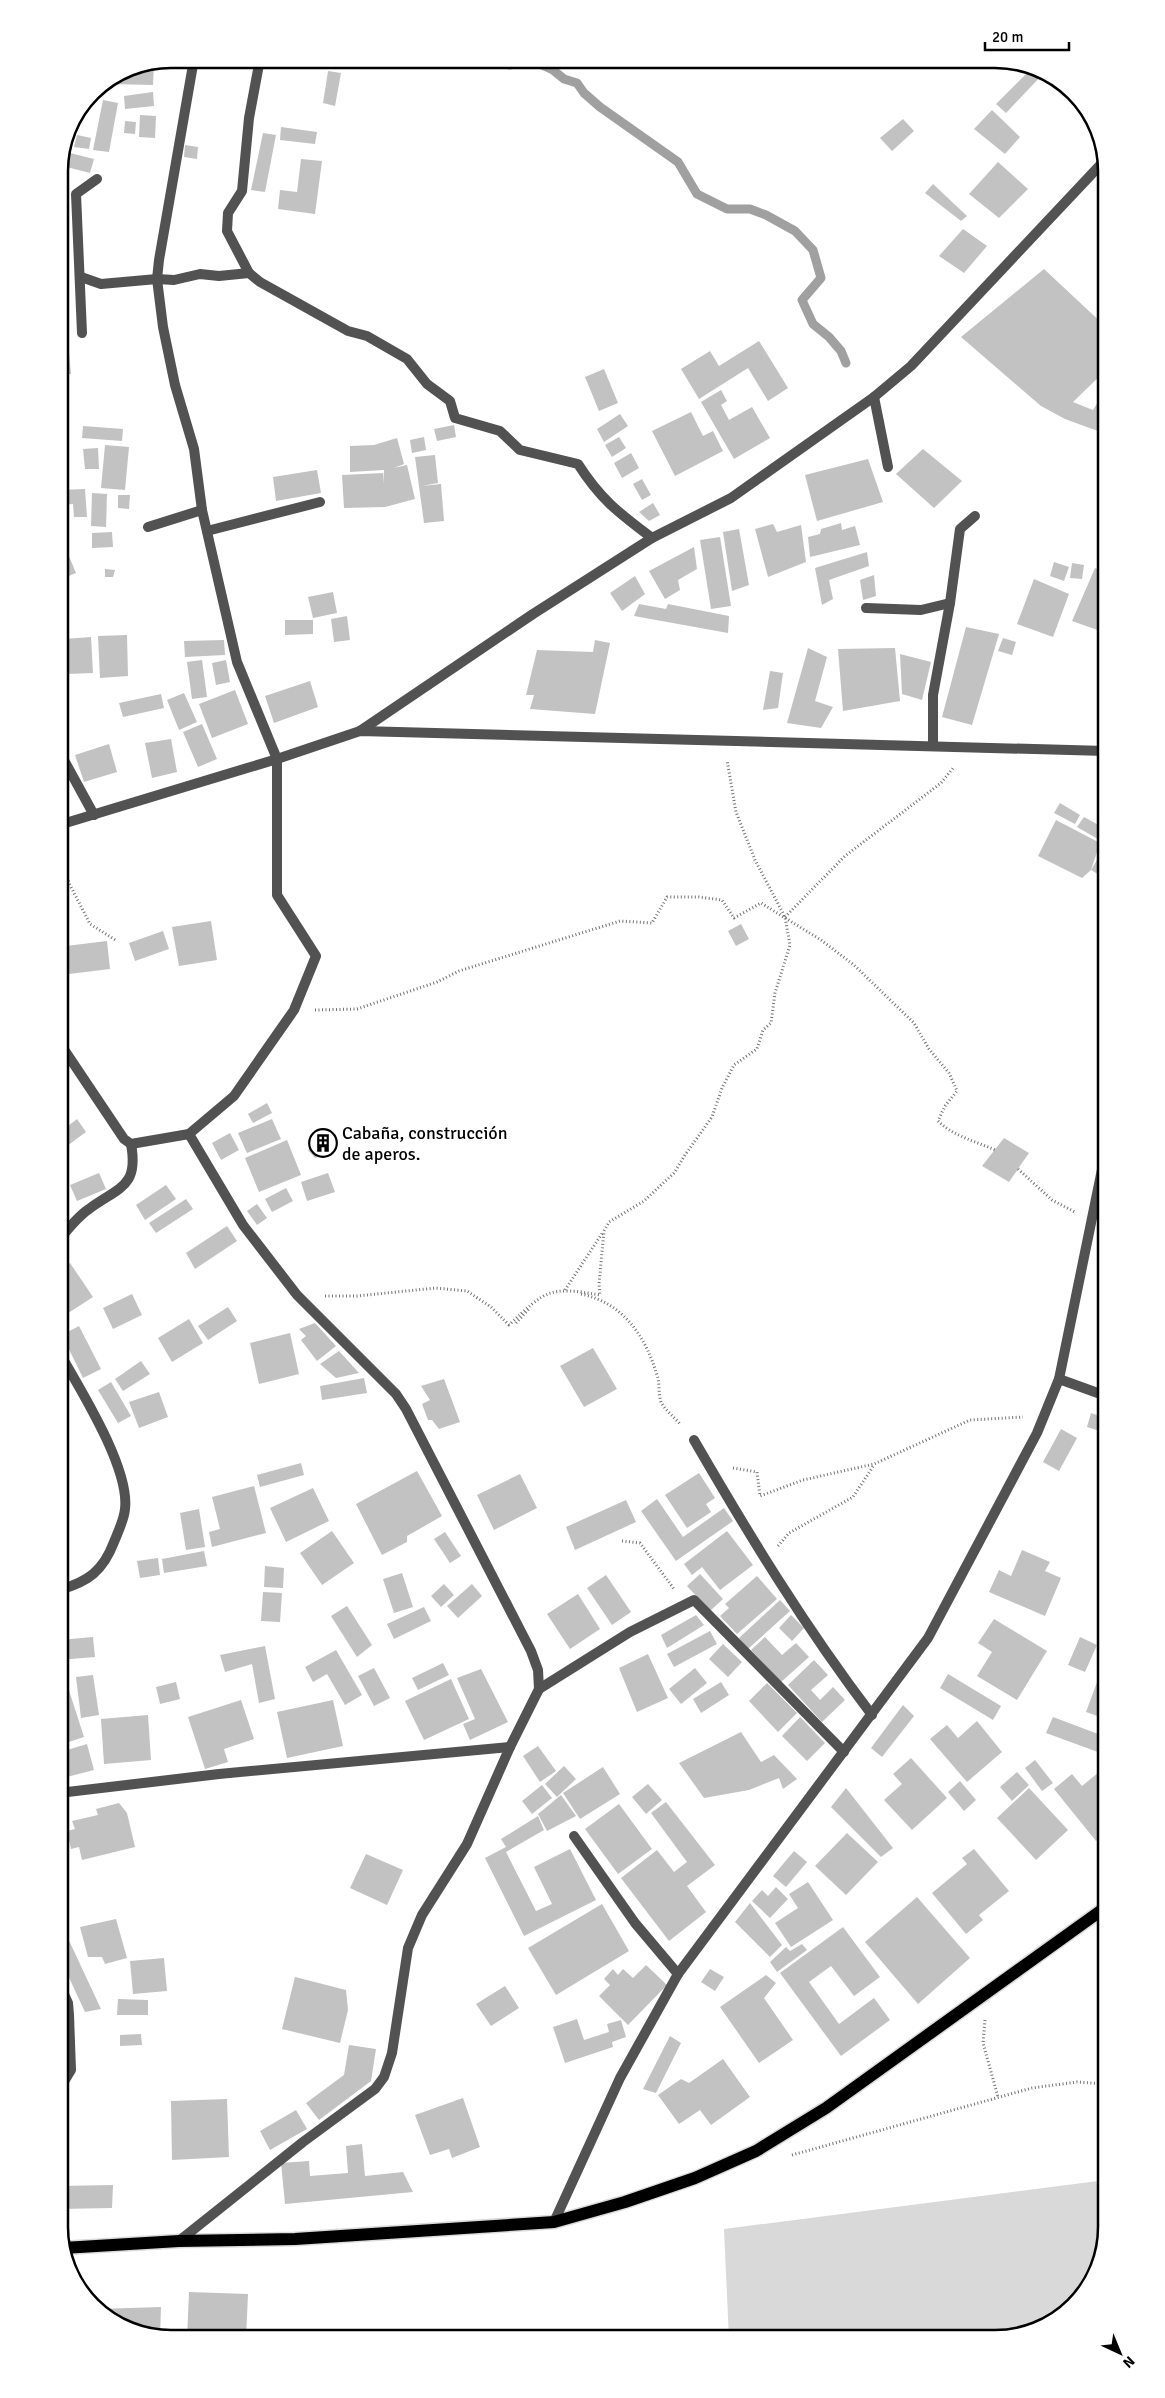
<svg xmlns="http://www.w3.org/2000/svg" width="1165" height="2398" viewBox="0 0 1165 2398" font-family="Signika,sans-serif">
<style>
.green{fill:#d9d9d9}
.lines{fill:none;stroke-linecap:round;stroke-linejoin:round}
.stream{stroke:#a0a0a0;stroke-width:9}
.building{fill:#c2c2c2}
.primary-casing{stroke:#dbdbdb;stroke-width:15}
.path{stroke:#747474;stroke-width:3;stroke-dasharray:1 2.5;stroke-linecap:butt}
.minor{stroke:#525252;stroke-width:10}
.primary{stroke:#000;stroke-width:12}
.labels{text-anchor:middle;stroke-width:4;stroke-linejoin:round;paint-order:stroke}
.poi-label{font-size:18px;fill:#000;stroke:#fff;text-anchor:start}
.rim{fill:none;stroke:#000;stroke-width:2.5}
</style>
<rect width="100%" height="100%" fill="#fff"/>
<path class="green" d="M1106,2180V2228L1087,2290L1037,2331L994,2339H729L724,2229Z"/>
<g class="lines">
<path class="stream" d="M499,59L509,65L533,61L553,70L564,79L577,83L584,93L600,107L678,162L697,194L727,209H750L766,215L795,231L813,250L821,278L802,300L813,324L829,337L841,351L846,363"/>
</g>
<g class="building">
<path d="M154,62L153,85L108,84V80L128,67Z"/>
<path d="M1030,70L1041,76L1006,113L996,104Z"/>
<path d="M328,71L341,73L335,106L323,103Z"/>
<path d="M1050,77L1062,82L1064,83L1058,89L1048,79Z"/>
<path d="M1067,88L1075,99L1072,103L1062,94Z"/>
<path d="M153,92L154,106L125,109L124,96Z"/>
<path d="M103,100L118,103L109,152L93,150Z"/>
<path d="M1078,102L1090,118L1087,120L1074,107Z"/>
<path d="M992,110L1020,137L1005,154L974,129Z"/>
<path d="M140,115L156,116L155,138L139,137Z"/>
<path d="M903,119L914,131L892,151L880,138Z"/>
<path d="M125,121L136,122L135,134L124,133Z"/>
<path d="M281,127L317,132L315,144L280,140Z"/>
<path d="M263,133L276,135L265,192L251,190Z"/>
<path d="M77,135L91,138L89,149L74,147Z"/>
<path d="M185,145L198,147L197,159L184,157Z"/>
<path d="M62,151L94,159L90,173L59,165Z"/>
<path d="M301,159L322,161L315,214L278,209L280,190L297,192Z"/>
<path d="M998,162L1028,189L999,218L969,194Z"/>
<path d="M933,184L967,216L961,221L925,193Z"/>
<path d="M963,229L987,246L964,273L939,256Z"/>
<path d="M1044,269L1106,327V370L1073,402L1093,410L1106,389V434L1065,419L1041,406L961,337Z"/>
<path d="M59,283H64L62,315H59Z"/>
<path d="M67,319V329H59V320Z"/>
<path d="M59,332H67L71,374L59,375Z"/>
<path d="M759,341L788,388L768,401L748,368L699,399L681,369L710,351L719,366Z"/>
<path d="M604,369L618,403L599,411L585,377Z"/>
<path d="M721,390L727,401L721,405L729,420L752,407L770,438L734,459L701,402Z"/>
<path d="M691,412L703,436L713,431L723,451L675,476L652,431Z"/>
<path d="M620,414L628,426L604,442L597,429Z"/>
<path d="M454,425L456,437L437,441L434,429Z"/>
<path d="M83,426L123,429L122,441L82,438Z"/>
<path d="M424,437L426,450L412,453L410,440Z"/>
<path d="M619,437L626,448L612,457L605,445Z"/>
<path d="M397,438L404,464L394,468L407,465L415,499L385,507L344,508L342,475L383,473V484L384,470L350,472V446L374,445Z"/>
<path d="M105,445L129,447L125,490L101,488Z"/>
<path d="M98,448L99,469H85L83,449Z"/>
<path d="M923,449L962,481L934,508L896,474Z"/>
<path d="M631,453L639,468L622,478L614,463Z"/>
<path d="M435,455L438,483L422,486L441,484L444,521L424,523L415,457Z"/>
<path d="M868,459L883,502L817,521L805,475Z"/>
<path d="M317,470L321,493L276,501L273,477Z"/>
<path d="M642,479L651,495L642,500L633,484Z"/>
<path d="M85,489L87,517H74L73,504L59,505V490Z"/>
<path d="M92,493L107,494L106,527L91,526Z"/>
<path d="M118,495H130L129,509L118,508Z"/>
<path d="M653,503L660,515L649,521L639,512Z"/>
<path d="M59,512L68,534L61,537L76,573L59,580Z"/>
<path d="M841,523L842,530L855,526L860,545L810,557L808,537L820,534L821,529Z"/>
<path d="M773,524L777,532L801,525L806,562L768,577L755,529Z"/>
<path d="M739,529L749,585L732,591L723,532Z"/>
<path d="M112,532L113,547L92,548V533Z"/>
<path d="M720,537L731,606L711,609L700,540Z"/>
<path d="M694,547L697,569L678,580L680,590L665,599L649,571Z"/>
<path d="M867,552L869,566L829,580L833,599L822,605L815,568Z"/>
<path d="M1054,562L1069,567L1064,581L1050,576Z"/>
<path d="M1072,563L1084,565L1082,579L1070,578Z"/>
<path d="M1095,568L1106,572V633L1072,621Z"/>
<path d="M105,569L115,570L113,577H105Z"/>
<path d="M874,575L876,596L863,600L860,580Z"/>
<path d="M635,576L645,594L622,611L610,593Z"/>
<path d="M1034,579L1069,594L1053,637L1017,624Z"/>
<path d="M333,592L337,613L313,618L308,597Z"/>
<path d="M639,604L666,609L668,604L729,616L728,633L634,616Z"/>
<path d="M347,616L350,640L334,642L331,619Z"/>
<path d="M285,620H313V634L285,635Z"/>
<path d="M966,627L999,634L972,725L942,717Z"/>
<path d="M127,635L128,676L100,678L98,636Z"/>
<path d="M91,637L93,673L66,674L64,639Z"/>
<path d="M1003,638L1016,642L1012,655L998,651Z"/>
<path d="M224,640L225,655L185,657L184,641Z"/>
<path d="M595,640L610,643L595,714L530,709L534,695H526L537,650L593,652Z"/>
<path d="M808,648L827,657L815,701L833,707L821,728L787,723Z"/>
<path d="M895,648L900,701L843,711L838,649Z"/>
<path d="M900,654L931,662L922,700L902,694Z"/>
<path d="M202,660L207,697L192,699L187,662Z"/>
<path d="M226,660L230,682L216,685L212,663Z"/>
<path d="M770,671L783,673L778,708L763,710Z"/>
<path d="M310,681L318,707L274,723L265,696Z"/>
<path d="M235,690L248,724L212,738L199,704Z"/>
<path d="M184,693L197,722L179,730L167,700Z"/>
<path d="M161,694L164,708L123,717L119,703Z"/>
<path d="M202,724L217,759L198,767L183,732Z"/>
<path d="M171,739L177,772L152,778L145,743Z"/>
<path d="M109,744L117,772L84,782L75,755Z"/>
<path d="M1060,803L1080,815L1075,824L1054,813Z"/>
<path d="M1084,817L1106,829L1103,842L1077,827Z"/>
<path d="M1056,820L1100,843L1091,870L1082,878L1038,856Z"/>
<path d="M1106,845V879L1091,870Z"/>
<path d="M211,921L217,960L179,966L172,927Z"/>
<path d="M741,924L749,939L736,946L728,931Z"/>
<path d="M163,931L169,949L135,961L129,943Z"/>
<path d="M107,941L110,969L69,974L66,946Z"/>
<path d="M267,1103L272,1113L253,1123L248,1114Z"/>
<path d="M77,1119L86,1132L59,1152V1133Z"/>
<path d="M272,1119L281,1139L247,1153L238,1133Z"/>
<path d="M230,1133L239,1150L221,1160L212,1143Z"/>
<path d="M325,1137L334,1148L315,1158L308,1150Z"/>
<path d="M1004,1138L1029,1153L1009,1182L982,1166Z"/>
<path d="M287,1140L301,1175L259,1192L245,1158Z"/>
<path d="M99,1173L106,1189L77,1201L70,1185Z"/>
<path d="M328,1173L335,1192L307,1201L301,1182Z"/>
<path d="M166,1185L176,1199L145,1220L136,1205Z"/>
<path d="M286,1188L293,1201L272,1212L265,1199Z"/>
<path d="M186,1199L193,1209L156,1233L149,1223Z"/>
<path d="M257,1204L267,1218L257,1225L247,1211Z"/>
<path d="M227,1226L237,1241L195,1269L186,1253Z"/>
<path d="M70,1263L93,1297L59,1319V1271Z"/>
<path d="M132,1294L142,1315L113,1329L103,1308Z"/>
<path d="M228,1307L237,1321L208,1340L198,1326Z"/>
<path d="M1106,1315V1338L1099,1336Z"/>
<path d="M189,1319L203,1343L172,1362L158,1338Z"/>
<path d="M315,1323L336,1346L317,1361L301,1340L306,1336L299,1329Z"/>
<path d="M79,1326L101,1369L83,1378L62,1335Z"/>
<path d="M290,1333L299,1374L259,1384L250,1343Z"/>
<path d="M593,1348L617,1389L584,1407L560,1366Z"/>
<path d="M339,1351L359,1373L336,1378L320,1364Z"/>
<path d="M141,1361L150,1374L123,1391L115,1379Z"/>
<path d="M59,1369L68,1387L59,1391Z"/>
<path d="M364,1378L367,1393L322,1400L320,1386Z"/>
<path d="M444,1379L460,1422L439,1429L432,1420H428L422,1404L430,1400L421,1386Z"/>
<path d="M111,1382L131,1416L118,1423L98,1390Z"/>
<path d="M159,1392L168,1417L139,1428L129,1402Z"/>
<path d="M1091,1413L1106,1418V1433L1087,1427Z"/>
<path d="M1061,1429L1077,1438L1059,1471L1043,1462Z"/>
<path d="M301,1463L304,1475L260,1487L257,1475Z"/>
<path d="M417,1471L442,1516L407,1536V1542L382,1555L356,1504Z"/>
<path d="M699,1473L715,1498L706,1504L711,1512L687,1528L665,1495Z"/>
<path d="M520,1474L537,1508L494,1530L477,1495Z"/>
<path d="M254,1486L266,1533L212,1547L209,1532L220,1529L212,1497Z"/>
<path d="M313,1488L329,1521L286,1542L270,1508Z"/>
<path d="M657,1499L683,1537L724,1508L733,1521L676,1561L641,1511Z"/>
<path d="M626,1500L636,1522L575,1550L566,1527Z"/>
<path d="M199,1509L205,1547L186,1550L180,1513Z"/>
<path d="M332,1531L354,1563L322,1585L300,1553Z"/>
<path d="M727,1531L753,1565L720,1590L702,1567L692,1575L684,1564Z"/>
<path d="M445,1532L461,1556L450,1563L434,1539Z"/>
<path d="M1022,1550L1050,1562L1045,1571L1061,1578L1045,1616L989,1592L999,1570L1011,1576Z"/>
<path d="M204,1551L207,1566L164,1573L162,1559Z"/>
<path d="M158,1558L160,1575L140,1578L137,1561Z"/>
<path d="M265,1566L284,1568L283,1588L264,1587Z"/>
<path d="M402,1573L413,1607L394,1613L383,1579Z"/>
<path d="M700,1574L723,1599L710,1611L687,1586Z"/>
<path d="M606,1575L631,1612L612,1625L587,1588Z"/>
<path d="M757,1576L777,1599L737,1634L720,1616L729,1608L725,1604Z"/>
<path d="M444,1584L454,1595L441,1607L431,1596Z"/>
<path d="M472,1584L482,1596L458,1618L447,1606Z"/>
<path d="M263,1592L282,1593L280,1622L261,1621Z"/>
<path d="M578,1594L600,1629L570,1649L547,1614Z"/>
<path d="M780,1600L790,1611L748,1649L739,1638Z"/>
<path d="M347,1606L372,1645L357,1657L331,1616Z"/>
<path d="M424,1607L431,1621L394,1639L387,1624Z"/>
<path d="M696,1615L704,1625L667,1648L661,1635Z"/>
<path d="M791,1615L804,1628L792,1641L779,1628Z"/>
<path d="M994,1619L1047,1651L1017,1700L977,1676L992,1652L978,1643Z"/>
<path d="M710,1631L717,1644L674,1667L667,1654Z"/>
<path d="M93,1637L95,1657L59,1660V1640Z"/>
<path d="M765,1637L782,1655L796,1643L809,1657L781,1682L751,1650Z"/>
<path d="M1080,1637L1097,1645L1085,1672L1068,1665Z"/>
<path d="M723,1644L742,1662L728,1677L709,1659Z"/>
<path d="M265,1646L275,1699L259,1703L252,1664L225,1672L220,1655Z"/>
<path d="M336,1650L362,1695L345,1705L327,1674L313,1682L305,1667Z"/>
<path d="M648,1654L668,1698L637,1712L619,1668Z"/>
<path d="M1106,1658V1719L1086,1712Z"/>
<path d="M814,1660L828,1675L811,1690L820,1700L833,1687L845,1700L822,1722L788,1685Z"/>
<path d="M443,1663L449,1675L418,1690L412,1678Z"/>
<path d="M374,1668L390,1698L374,1706L358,1676Z"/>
<path d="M695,1668L707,1683L681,1704L669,1689Z"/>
<path d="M481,1669L508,1722L470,1740L463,1724L475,1719L457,1678Z"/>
<path d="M948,1674L1001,1706L993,1720L940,1688Z"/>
<path d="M93,1675L99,1715L81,1718L76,1677Z"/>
<path d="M451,1679L469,1719L424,1740L405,1701Z"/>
<path d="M176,1682L180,1699L160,1704L156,1687Z"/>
<path d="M721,1682L729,1695L701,1713L693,1699Z"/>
<path d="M767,1683L797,1713L778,1732L749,1701Z"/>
<path d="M67,1684L84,1737L66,1743L59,1720V1687Z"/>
<path d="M241,1700L254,1739L224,1749L228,1762L205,1769L188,1717Z"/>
<path d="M333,1700L343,1746L287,1758L277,1712Z"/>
<path d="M903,1705L914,1716L882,1757L871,1748Z"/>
<path d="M148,1715L151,1760L104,1764L101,1719Z"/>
<path d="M800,1717L825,1743L807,1761L782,1736Z"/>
<path d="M1053,1717L1106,1737V1755L1046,1733Z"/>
<path d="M977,1721L1002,1752L967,1782L930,1739L947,1725L958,1738Z"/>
<path d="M741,1732L761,1762L774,1755L797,1779L783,1789L779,1778L749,1790L704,1798L679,1763Z"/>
<path d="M87,1744L94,1770L59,1779V1760L68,1758L67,1750Z"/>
<path d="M538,1746L556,1771L540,1782L523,1756Z"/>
<path d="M911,1758L947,1798L912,1830L884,1800L902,1784L893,1774Z"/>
<path d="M1035,1760L1053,1783L1042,1791L1025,1768Z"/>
<path d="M564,1766L576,1779L557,1797L545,1784Z"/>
<path d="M603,1767L620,1794L580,1819L563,1793Z"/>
<path d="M1104,1768L1106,1770V1833L1096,1841L1054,1789L1072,1774L1082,1786Z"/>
<path d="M1017,1772L1029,1785L1012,1801L1000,1787Z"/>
<path d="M960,1781L976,1800L964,1811L948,1792Z"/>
<path d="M648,1784L662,1800L646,1814L632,1797Z"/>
<path d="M542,1785L552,1798L532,1814L522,1801Z"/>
<path d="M846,1788L893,1848L881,1857L831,1807Z"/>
<path d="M1029,1788L1068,1830L1036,1860L997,1818Z"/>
<path d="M561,1795L576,1816L547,1831L538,1814Z"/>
<path d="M666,1802L715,1865L687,1886L706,1912L669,1941L621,1878L657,1850L674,1872L687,1862L651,1813Z"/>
<path d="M119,1803L127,1813L135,1847L82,1860L79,1847L71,1849L67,1831L75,1829L72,1821L98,1815L96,1809Z"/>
<path d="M619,1804L652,1849L618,1874L585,1829Z"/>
<path d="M538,1816L544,1830L506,1852L536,1911L552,1904L534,1867L570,1849L596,1900L524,1936L485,1858L506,1847L501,1839Z"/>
<path d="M847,1833L878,1862L846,1895L815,1866Z"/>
<path d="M974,1849L1009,1891L979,1915L983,1920L966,1934L932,1893L967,1864L962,1858Z"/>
<path d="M794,1851L807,1862L786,1887L773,1876Z"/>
<path d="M366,1854L403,1870L387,1905L350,1888Z"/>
<path d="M808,1882L833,1920L791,1947L775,1923L798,1908L789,1894Z"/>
<path d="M776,1887L788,1899L770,1918L752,1901L762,1890L768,1896Z"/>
<path d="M917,1897L970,1958L918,2004L865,1942Z"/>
<path d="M750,1903L782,1945L770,1957L735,1922Z"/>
<path d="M602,1904L629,1951L556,1995L528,1948Z"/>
<path d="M59,1919L101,2009L85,2012L59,1956Z"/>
<path d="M116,1919L127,1958L105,1964L102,1957H88L80,1927Z"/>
<path d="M843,1927L880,1977L854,1996L831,1966L809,1982L839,2024L874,1998L890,2020L841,2056L780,1973Z"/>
<path d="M802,1944L807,1950L777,1972L770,1962L786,1947L790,1951Z"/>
<path d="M164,1958L167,1991L133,1994L130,1961Z"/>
<path d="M646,1965L667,1985L628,2025L599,1996L610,1985L604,1979L613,1969L618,1975L623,1969L633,1978Z"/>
<path d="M710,1969L724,1977L715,1991L701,1982Z"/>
<path d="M766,1975L776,1983L764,1998L793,2040L759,2063L720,2007Z"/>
<path d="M295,1977L346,1990L348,2010L340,2043L282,2029Z"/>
<path d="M505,1986L519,2008L491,2026L476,2004Z"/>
<path d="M118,1999L148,2000V2015H117Z"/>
<path d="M577,2019L584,2040L609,2032L607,2024L621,2020L626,2037L612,2042L613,2047L565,2063L553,2027Z"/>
<path d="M141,2034L142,2045L120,2046V2035Z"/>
<path d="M670,2036L681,2043L656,2093L643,2089Z"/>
<path d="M349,2045L376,2049L371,2081L319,2120L306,2103L344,2075Z"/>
<path d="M723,2059L750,2097L711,2125L700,2110L679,2124L658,2095L681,2079L689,2083Z"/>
<path d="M463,2098L480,2147L452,2158L449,2149L430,2155L415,2115Z"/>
<path d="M227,2099L229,2157L172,2160L171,2101Z"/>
<path d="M296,2110L307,2129L270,2150L260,2131Z"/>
<path d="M362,2144L365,2176L403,2172L413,2192L285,2204L281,2163L309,2161L310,2176L348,2173L346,2146Z"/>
<path d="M113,2185L112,2208L59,2209V2186Z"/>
<path d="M189,2292L248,2294L246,2339H187Z"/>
<path d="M161,2307L160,2338L103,2316L97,2309Z"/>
</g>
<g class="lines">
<defs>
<path id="primary" d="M63,2248L179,2241L295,2239L554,2222L625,2202L695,2178L756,2151L826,2108L1106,1907"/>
</defs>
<use href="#primary" class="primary-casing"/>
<g class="path">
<path d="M59,847L69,883L90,924L117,941"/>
<path d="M785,917L845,856L941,783L954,767"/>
<path d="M315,1010L357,1009L437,982L459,971L620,921L652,923L667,897H699L722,900L734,918L761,903L821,940L854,965L914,1023L929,1049L949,1073L957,1091L945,1106L938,1121C953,1136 975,1141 995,1150"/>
<path d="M1018,1169L1052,1200L1075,1212"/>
<path d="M565,1290L603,1232"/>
<path d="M581,1294C623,1303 645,1335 657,1375C660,1383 658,1394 661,1402C665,1410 675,1418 681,1425"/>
<path d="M325,1296H357L436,1288L467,1291L491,1307L509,1325C546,1290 549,1286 600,1295L599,1284L604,1231L609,1222L644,1201L674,1173L685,1155L712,1117L722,1088L734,1065L757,1049L763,1030L771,1023L775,993L790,945L785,917L755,860L736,812L727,760"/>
<path d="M516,1323L529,1309"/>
<path d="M733,1468L757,1472L760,1496L803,1480L874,1464L970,1420L1023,1417"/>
<path d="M622,1541L640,1543L674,1589"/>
<path d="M778,1546L789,1533L853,1497L874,1465"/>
<path d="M985,2020L983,2043L998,2097"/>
<path d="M792,2155L1032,2088L1077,2082L1106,2084"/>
</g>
<g class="minor">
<path d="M259,61L348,64L354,59"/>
<path d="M249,273L227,231L228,213L242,191L249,118L260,59"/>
<path d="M81,277L101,284L157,279L174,280L200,274L219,276L249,273L260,282L348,331L367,336L407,359L427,384L450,401L455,418L500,431L520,450L578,464C601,500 619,513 652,538"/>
<path d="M82,333L76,194L97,179"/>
<path d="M874,397L888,467"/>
<path d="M148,527L202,510"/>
<path d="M207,531L320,502"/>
<path d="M866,608L921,610L950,603"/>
<path d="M360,731L533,614L652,538L731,498L874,397L911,366L1104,161"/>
<path d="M933,745V695L950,603L960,529L975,516"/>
<path d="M59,751L94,815"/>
<path d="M59,825L277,759L360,731L1106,751"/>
<path d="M59,1042L124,1139L131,1144L189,1134L234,1096L294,1010L316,956L277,895V759L237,662L202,510L194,449L175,385L163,327L157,279L159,260L194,59"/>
<path d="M59,1240C68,1229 77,1217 89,1209C119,1187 139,1187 131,1144"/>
<path d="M1059,1379L1106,1396"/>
<path d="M694,1440C749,1535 805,1627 872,1715"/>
<path d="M59,1590C88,1582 103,1571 114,1542C118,1532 124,1520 125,1509C130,1468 80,1389 59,1352"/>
<path d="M539,1689L630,1632L694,1600L844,1752"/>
<path d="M59,1793L219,1774L510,1747"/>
<path d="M574,1836L635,1923L678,1974"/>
<path d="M59,2090L71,2070L69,2015L68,2003L59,1983"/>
<path d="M554,2222L620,2078L678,1974L928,1638L1037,1433L1059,1379L1106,1150"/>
<path d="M179,2241L303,2142L375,2089L384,2077L392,2053L408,1948L422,1915L467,1844L510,1747L539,1689L538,1670L531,1651L406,1409L396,1394L297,1295L243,1225L189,1134"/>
</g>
<use href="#primary" class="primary"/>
</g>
<defs>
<symbol id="building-ring" viewBox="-11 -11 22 22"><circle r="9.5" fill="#fff" stroke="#000" stroke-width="1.5"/><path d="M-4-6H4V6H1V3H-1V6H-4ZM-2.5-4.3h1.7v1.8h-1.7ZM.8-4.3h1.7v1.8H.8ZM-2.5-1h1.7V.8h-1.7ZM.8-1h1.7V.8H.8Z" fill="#000"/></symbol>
</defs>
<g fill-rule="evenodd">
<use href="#building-ring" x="307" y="1127" width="32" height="32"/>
</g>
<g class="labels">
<g class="poi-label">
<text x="342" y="1139">Cabaña, construcción<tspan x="342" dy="21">de aperos.</tspan></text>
</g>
</g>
<path d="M0 0H1165V2398H0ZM171 68H995A103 103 0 0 1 1098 171V2227A103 103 0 0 1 995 2330H171A103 103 0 0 1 68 2227V171A103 103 0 0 1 171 68Z" fill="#fff" fill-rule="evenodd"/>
<path class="rim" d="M171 68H995A103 103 0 0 1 1098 171V2227A103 103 0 0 1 995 2330H171A103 103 0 0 1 68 2227V171A103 103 0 0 1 171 68Z"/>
<g transform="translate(1120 2353) rotate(136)" stroke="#ffffff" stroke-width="4" paint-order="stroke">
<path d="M0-4L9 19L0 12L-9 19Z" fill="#000000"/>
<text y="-8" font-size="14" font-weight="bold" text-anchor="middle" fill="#000000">N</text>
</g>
<path d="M985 42v8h84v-8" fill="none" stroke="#000000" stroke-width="2.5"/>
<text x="992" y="42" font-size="15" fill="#000000" stroke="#ffffff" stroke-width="4" paint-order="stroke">20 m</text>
</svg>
